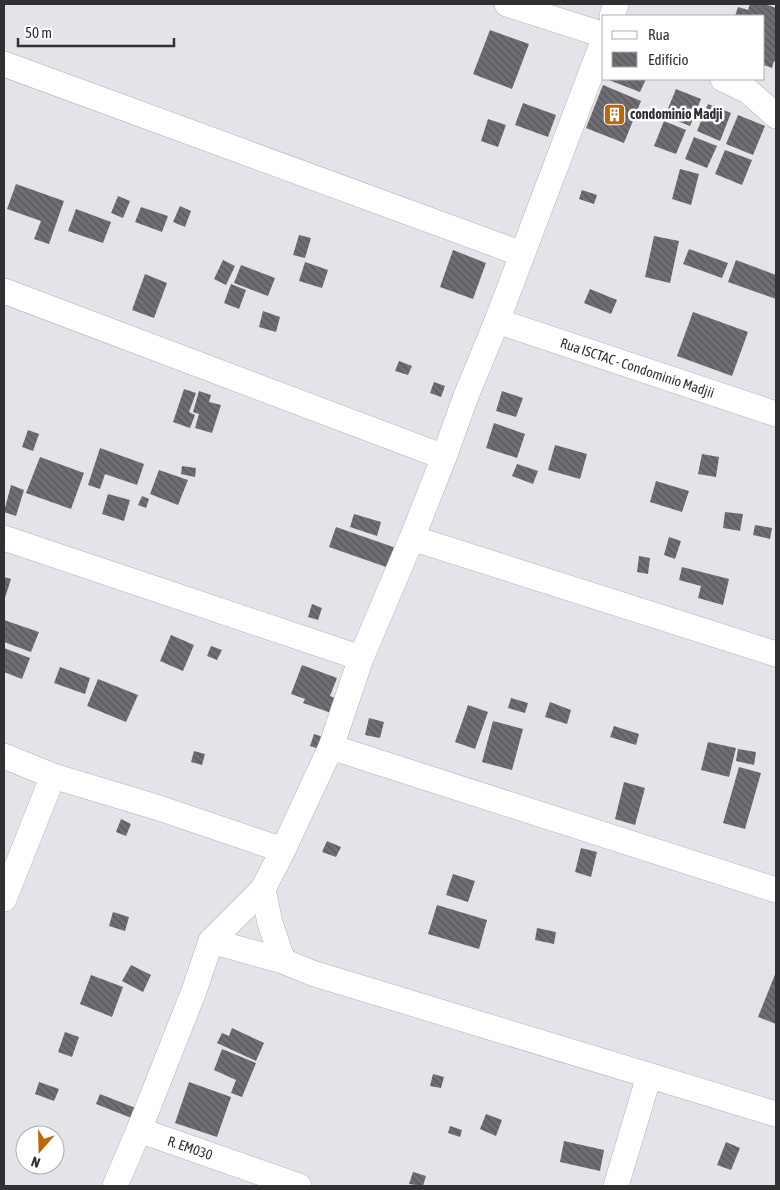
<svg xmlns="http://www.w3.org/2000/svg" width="780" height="1190" viewBox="0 0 780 1190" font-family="'Asap Condensed',sans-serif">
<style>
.building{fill:url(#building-back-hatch)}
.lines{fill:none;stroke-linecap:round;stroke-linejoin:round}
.minor-casing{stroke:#b1b2b7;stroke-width:26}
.minor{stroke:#fff;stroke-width:25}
.labels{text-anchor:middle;stroke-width:5;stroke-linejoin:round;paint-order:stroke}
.poi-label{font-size:14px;font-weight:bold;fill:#313133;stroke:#fff;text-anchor:start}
.street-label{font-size:14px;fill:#313133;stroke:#fff}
</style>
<defs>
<pattern id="building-back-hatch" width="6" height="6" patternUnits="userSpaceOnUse" patternTransform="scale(1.25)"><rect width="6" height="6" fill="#706e73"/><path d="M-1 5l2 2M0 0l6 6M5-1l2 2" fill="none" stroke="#58565a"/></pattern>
</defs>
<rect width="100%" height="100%" fill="#e2e4e9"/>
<g class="building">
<path d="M750,4H765L776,8V62L774,61L772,68L764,65V16H735L738,7L748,10Z"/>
<path d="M490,30L529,44L512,89L473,74Z"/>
<path d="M606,79H646L640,92Z"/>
<path d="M603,85L641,101L624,143L586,128Z"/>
<path d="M676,89L701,99L690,126L665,116Z"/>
<path d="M523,103L556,115L548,137L515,125Z"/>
<path d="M708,104L731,113L720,141L697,131Z"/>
<path d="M738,115L765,126L753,155L726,144Z"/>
<path d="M488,119L506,125L498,147L481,141Z"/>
<path d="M664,121L686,130L676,154L654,146Z"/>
<path d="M694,137L717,146L707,168L685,159Z"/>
<path d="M725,150L752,160L742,185L715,174Z"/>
<path d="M680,169L699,174L691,205L672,199Z"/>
<path d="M16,184L64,201L49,244L34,239L41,221L7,209Z"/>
<path d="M582,190L597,195L594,204L579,199Z"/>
<path d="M118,196L130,201L123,218L111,213Z"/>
<path d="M180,206L191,211L185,227L173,222Z"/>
<path d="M141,207L168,216L162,232L135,222Z"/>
<path d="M76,209L111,222L103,243L68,231Z"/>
<path d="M299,235L311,238L305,258L293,255Z"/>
<path d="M654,236L679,241L670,283L645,277Z"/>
<path d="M689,249L728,263L722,278L683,264Z"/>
<path d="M453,250L486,263L473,299L440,287Z"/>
<path d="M223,260L235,266L226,285L214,279Z"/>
<path d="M736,260L776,275V299L728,282Z"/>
<path d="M305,262L328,270L322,288L299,281Z"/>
<path d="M241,265L275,278L268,296L234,283Z"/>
<path d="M145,274L167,283L154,318L132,310Z"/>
<path d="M231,284L246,290L239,309L224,303Z"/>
<path d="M590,289L617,300L611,314L584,303Z"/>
<path d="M263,311L280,317L276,332L259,327Z"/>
<path d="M693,312L748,332L732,376L677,356Z"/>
<path d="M399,361L412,366L408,375L395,371Z"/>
<path d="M434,382L445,386L441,397L430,393Z"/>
<path d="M184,389L196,393L189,412L195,415L190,428L173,422Z"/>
<path d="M199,391L211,395L209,402L221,405L212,433L195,428L199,414L193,412Z"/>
<path d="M502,391L523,398L516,417L496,411Z"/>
<path d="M494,423L525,434L517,458L486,448Z"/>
<path d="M28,430L39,434L33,451L22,447Z"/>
<path d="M555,445L587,454L580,479L548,470Z"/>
<path d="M100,448L144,464L137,485L105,474L100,489L88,485Z"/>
<path d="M702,454L719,457L716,477L698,474Z"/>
<path d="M40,457L84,473L71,509L26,493Z"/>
<path d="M517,464L538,471L533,484L512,476Z"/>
<path d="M182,466L196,468L195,477L181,474Z"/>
<path d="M159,470L188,480L178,505L150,494Z"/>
<path d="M656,481L689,491L682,512L650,502Z"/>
<path d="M11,485L24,490L16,516L4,512Z"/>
<path d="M108,494L130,500L124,521L102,514Z"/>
<path d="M142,496L149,499L146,508L138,505Z"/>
<path d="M725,512L743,514L740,531L723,528Z"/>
<path d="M354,514L381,522L377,536L350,527Z"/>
<path d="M755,525L772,528L770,539L753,535Z"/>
<path d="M336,527L396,548L389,568L329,547Z"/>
<path d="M669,537L681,541L675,559L664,555Z"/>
<path d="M639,556L650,558L648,574L637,572Z"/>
<path d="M682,567L729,579L723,605L698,598L701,586L679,580Z"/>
<path d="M4,577L11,579L4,601Z"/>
<path d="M312,604L322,608L318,620L308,617Z"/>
<path d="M4,620L39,632L31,652L4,642Z"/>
<path d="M171,635L194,645L183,671L160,661Z"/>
<path d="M211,646L222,650L217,660L207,656Z"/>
<path d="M4,648L30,658L22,679L4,672Z"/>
<path d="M302,665L337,678L330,696L340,700L334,714L303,703L305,699L291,694Z"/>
<path d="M60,667L90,678L85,694L54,683Z"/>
<path d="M98,679L138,695L126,722L87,706Z"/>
<path d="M511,698L528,703L525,713L508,708Z"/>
<path d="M550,702L571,710L567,724L545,717Z"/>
<path d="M468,705L488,712L475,749L455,742Z"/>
<path d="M369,718L384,722L380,738L365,735Z"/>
<path d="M493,721L523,729L512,770L482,762Z"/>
<path d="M614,726L639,734L636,745L610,737Z"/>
<path d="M314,734L326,738L322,750L310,746Z"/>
<path d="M708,742L736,748L729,777L701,770Z"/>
<path d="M738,749L756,752L754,765L736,761Z"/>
<path d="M194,751L205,754L202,765L191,762Z"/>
<path d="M739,767L761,773L745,829L723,823Z"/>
<path d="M624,782L645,788L635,825L615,819Z"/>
<path d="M121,819L131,824L126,836L116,832Z"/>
<path d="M327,841L341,847L336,857L322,852Z"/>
<path d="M581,848L597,852L591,877L575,872Z"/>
<path d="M453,874L475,881L468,902L446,895Z"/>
<path d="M437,905L487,920L479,949L428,934Z"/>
<path d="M113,912L129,917L125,931L109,926Z"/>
<path d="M537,928L556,932L554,944L535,940Z"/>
<path d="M131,965L151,975L143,992L122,981Z"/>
<path d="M776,972V1024L758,1017Z"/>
<path d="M91,975L123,987L112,1017L80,1004Z"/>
<path d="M232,1028L264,1043L256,1061L217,1043L222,1033L229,1036Z"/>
<path d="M65,1032L79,1037L72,1057L58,1052Z"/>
<path d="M222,1049L256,1063L242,1097L231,1093L236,1080L214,1070Z"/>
<path d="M433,1074L444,1077L441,1088L430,1086Z"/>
<path d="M39,1082L59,1089L54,1101L35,1094Z"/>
<path d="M189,1082L231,1097L217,1137L175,1123Z"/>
<path d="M100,1094L138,1109L134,1119L96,1104Z"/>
<path d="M486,1114L502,1120L496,1136L480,1129Z"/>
<path d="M450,1126L462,1130L460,1137L448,1133Z"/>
<path d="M564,1141L604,1150L600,1171L560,1162Z"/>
<path d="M726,1142L740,1148L731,1170L717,1165Z"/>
<path d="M413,1172L426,1176L423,1186L409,1184Z"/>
</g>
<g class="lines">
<defs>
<g id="minor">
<path d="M507,4L604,35"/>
<path d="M612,16L616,4"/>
<path d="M4,64L522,254"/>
<path d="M723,79L748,91L776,116"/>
<path d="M4,291L444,457"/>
<path id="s1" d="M497,321L776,414"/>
<path d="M4,538L361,658"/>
<path d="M412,538L776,654"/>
<path d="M331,747L776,890"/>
<path d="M4,756L53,776L156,807L283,850"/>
<path d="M263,889L270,923L283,961"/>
<path d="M4,899L53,776"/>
<path d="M211,941L283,961L312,973L776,1114"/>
<path d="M139,1130L194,991L211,941L263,889L283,850L331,747L361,658L412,538L444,457L466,396L497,321L604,39"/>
<path id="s2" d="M115,1186L139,1130L299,1186"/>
<path d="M616,1186L649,1076"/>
</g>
</defs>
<use href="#minor" class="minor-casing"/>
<use href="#minor" class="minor"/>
</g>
<defs>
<symbol id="building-square" viewBox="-11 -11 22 22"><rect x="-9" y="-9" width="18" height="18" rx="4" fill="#be6504" stroke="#fff"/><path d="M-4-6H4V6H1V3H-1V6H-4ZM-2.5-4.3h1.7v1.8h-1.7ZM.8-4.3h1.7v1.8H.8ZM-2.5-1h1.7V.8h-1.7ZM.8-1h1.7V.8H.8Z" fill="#fff"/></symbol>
</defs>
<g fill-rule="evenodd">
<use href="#building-square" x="602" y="102" width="25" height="25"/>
</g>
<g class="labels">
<g class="poi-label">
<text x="630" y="119">condominio Madji</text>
</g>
<g class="street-label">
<text dy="5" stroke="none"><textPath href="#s1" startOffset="148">Rua ISCTAC - Condominio Madjii</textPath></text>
<text dy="5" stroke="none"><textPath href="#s2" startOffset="115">R. EM030</textPath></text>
</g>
</g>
<rect width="780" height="1190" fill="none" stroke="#313133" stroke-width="10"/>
<rect x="602" y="15" width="162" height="65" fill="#ffffff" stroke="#adadad"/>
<rect x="612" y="31" width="25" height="8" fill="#ffffff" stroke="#adadad"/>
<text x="648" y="40" font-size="15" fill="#313133">Rua</text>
<rect x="612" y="52" width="25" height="15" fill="url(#building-back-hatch)" stroke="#adadad"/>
<text x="648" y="65" font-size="15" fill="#313133">Edifício</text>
<g transform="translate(40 1150) rotate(200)"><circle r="24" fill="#ffffff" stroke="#adadad"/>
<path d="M0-4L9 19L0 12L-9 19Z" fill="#be6504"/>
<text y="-8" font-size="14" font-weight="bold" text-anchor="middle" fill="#313133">N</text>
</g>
<path d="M18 38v8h156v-8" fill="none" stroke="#313133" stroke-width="2.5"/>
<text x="25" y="38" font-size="15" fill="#313133" stroke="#ffffff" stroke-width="4" paint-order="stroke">50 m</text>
</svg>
